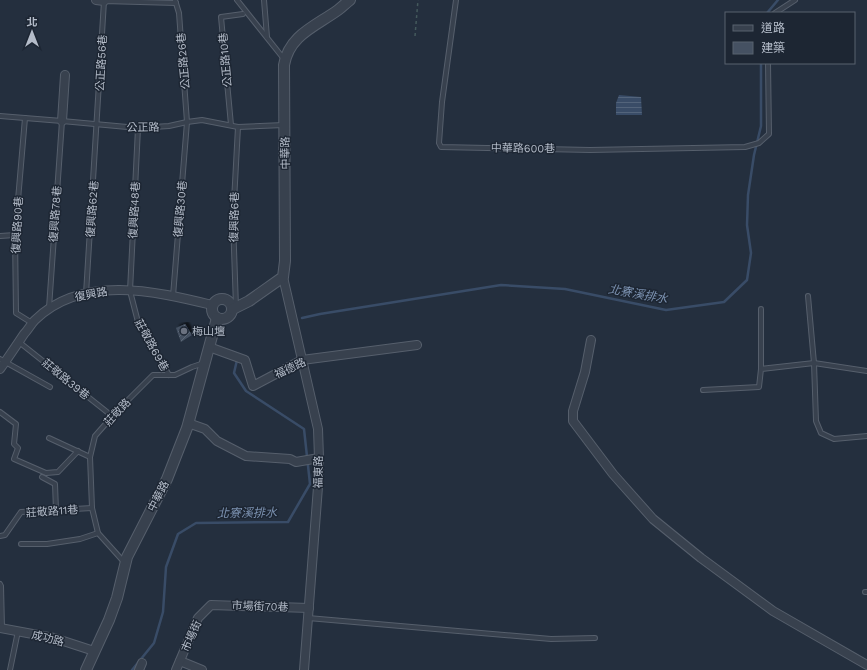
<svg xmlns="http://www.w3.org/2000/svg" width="867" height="670" viewBox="0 0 867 670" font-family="'Work Sans','Noto Sans TC',sans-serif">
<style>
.water{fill:url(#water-rules)}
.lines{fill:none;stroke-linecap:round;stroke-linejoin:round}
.stream{stroke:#394c67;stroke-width:2.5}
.building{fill:url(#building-hatch);filter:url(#shadow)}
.service-casing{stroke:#565f6c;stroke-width:6}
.minor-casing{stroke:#565f6c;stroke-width:10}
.tertiary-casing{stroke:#565f6c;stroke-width:12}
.path{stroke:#44595c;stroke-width:1.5;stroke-dasharray:3 3;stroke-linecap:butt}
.service{stroke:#38414e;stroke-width:4}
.minor{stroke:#38414e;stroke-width:8}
.tertiary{stroke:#38414e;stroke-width:10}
.worship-dot{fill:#6b7280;stroke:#1d2633;stroke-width:1.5}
.labels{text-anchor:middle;stroke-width:3;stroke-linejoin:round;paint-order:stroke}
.street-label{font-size:11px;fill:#b4bcc9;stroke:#1d2633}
.poi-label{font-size:11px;fill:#b4bcc9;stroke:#1d2633;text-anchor:start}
.water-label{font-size:12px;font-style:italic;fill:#7c92b1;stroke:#1d2633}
</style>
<defs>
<pattern id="water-rules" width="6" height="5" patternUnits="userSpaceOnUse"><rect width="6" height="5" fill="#394c67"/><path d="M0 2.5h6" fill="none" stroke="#53647b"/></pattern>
<pattern id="building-hatch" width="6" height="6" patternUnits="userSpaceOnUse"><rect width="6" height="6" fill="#455162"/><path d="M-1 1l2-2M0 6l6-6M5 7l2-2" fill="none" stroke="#5d6877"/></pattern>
<filter id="shadow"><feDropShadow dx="3" dy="-3" stdDeviation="1" flood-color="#0009"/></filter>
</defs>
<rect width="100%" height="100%" fill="#242f3e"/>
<path class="water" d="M619,95L641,97L642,115H616V103Z"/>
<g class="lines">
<g class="stream">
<path d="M767,13L778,0"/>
<path d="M302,318L320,314L501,285L565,289L666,310L724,302L747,280L751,253L747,225L748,195L754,155L761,126V63"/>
<path d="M132,670L154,643L163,612L166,567L178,534L196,523L288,522L310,484L304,429L246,391L234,373L237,360"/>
</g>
</g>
<path class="building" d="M185,324L192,335L181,342L176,328Z"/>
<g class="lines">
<defs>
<g id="service">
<path d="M237,0L284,59"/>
<path d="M264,0L267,37"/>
<path d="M456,0L442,102L439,143L441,147L590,150L745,147L759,143L769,134L768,63"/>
<path d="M775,13L795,0"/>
<path d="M0,116L62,121L138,128L169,126L187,122L202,120L238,127L284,125"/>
<path d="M25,118L15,235L16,313L32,323"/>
<path d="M231,125L221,17L243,14"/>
<path d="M138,128L130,291L138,322L169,375"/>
<path d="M0,236L15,235"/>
<path d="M86,294L104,1L176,3"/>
<path d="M173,296L187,122L179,13L175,0"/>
<path d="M808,296L814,363L816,421L821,433L834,439L867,436"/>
<path d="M236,307L233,220L238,127"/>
<path d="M49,308L62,121"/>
<path d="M19,342L112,416"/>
<path d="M0,359L50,387"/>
<path d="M761,369V309"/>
<path d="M703,390L759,387L761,369L814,363L867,371"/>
<path d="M0,412L16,424L14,444L18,448L14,459L46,473L58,472L78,451"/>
<path d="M49,438L90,457"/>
<path d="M42,477L55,484L56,510"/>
<path d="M0,536L5,535L21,512L92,508"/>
<path d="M21,544H47L80,539L98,533"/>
<path d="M124,562L98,533L92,508L90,457L95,436L117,411L153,375H175L192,367L204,363"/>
<path d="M0,584L1,586L2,628"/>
<path d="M865,592H867"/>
<path d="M308,618L551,639L595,638"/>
<path d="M10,670L18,631"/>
</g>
<g id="minor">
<path d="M96,0L104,1"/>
<path d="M62,121L65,75"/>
<path d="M283,277L318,429L319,458L318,487L304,670"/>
<path d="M591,340L585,372L573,411V421L613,474L653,519L701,558L773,611L867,665"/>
<path d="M209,347L245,360L253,386L302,360L417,345"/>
<path d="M0,369C8,358 16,346 24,334C28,330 31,324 35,320C82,274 155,291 212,305"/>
<path d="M188,423L205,429L217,441L246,456L290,459L296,462L319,458"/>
<path d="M0,628L54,638L94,651"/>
<path d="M180,661L202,670"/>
<path d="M139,670L142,663"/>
<path d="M176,670L198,618L211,605L309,608"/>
</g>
<g id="tertiary">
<circle cx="222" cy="309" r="10"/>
<path d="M233,309L249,301L283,277L285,261L284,65C289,35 316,26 338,10C342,7 346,3 350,0"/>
<path d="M86,670L109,620L117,598L127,557L167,479L187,428L217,318"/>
</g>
</defs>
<use href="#service" class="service-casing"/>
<use href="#minor" class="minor-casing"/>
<use href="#tertiary" class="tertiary-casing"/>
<path class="path" d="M415,36L418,0"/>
<use href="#service" class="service"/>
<use href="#minor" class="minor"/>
<use href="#tertiary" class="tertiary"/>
</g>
<circle class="worship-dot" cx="184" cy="331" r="4"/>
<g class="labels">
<g class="street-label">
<text transform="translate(225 60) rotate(-95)" y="4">公正路10巷</text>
<text transform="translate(183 61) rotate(-95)" y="4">公正路26巷</text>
<text transform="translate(101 63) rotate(-87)" y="4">公正路56巷</text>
<text transform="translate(143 127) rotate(-1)" y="4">公正路</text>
<text transform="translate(523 148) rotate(1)" y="4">中華路600巷</text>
<text transform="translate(285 153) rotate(-91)" y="4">中華路</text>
<text transform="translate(92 209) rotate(-86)" y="4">復興路62巷</text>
<text transform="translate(180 209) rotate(-85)" y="4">復興路30巷</text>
<text transform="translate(134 210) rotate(-87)" y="4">復興路48巷</text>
<text transform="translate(55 214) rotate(-86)" y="4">復興路78巷</text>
<text transform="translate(234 217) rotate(-89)" y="4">復興路6巷</text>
<text transform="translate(17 225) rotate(-87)" y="4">復興路90巷</text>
<text transform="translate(91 294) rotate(-11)" y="4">復興路</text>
<text transform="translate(152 345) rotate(61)" y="4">莊敬路69巷</text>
<text transform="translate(290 368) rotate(-25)" y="4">福德路</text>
<text transform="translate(66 379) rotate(39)" y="4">莊敬路39巷</text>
<text transform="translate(117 412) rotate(-47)" y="4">莊敬路</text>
<text transform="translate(318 472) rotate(-89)" y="4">福東路</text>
<text transform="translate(158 496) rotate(-63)" y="4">中華路</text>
<text transform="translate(52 511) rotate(-4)" y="4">莊敬路11巷</text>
<text transform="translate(260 606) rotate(2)" y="4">市場街70巷</text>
<text transform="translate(191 636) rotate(-66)" y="4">市場街</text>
<text transform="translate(48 638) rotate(14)" y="4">成功路</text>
</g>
<g class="poi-label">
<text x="192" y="335">梅山壇</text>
</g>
<g class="water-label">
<text transform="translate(638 294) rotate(10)" y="4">北寮溪排水</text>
<text transform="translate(247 513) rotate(-1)" y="4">北寮溪排水</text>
</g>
</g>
<rect x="725" y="12" width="130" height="52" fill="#1d2633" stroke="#59626f"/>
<rect x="733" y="25" width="20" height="6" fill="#38414e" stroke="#59626f"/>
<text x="761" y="32" font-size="12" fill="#b4bcc9">道路</text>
<rect x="733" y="42" width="20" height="12" fill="#455162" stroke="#59626f"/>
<text x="761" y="52" font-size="12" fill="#b4bcc9">建築</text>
<g transform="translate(32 32)" stroke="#1d2633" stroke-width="3" paint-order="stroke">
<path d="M0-3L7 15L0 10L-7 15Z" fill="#b4bcc9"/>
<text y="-6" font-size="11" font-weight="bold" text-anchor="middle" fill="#b4bcc9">北</text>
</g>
</svg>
